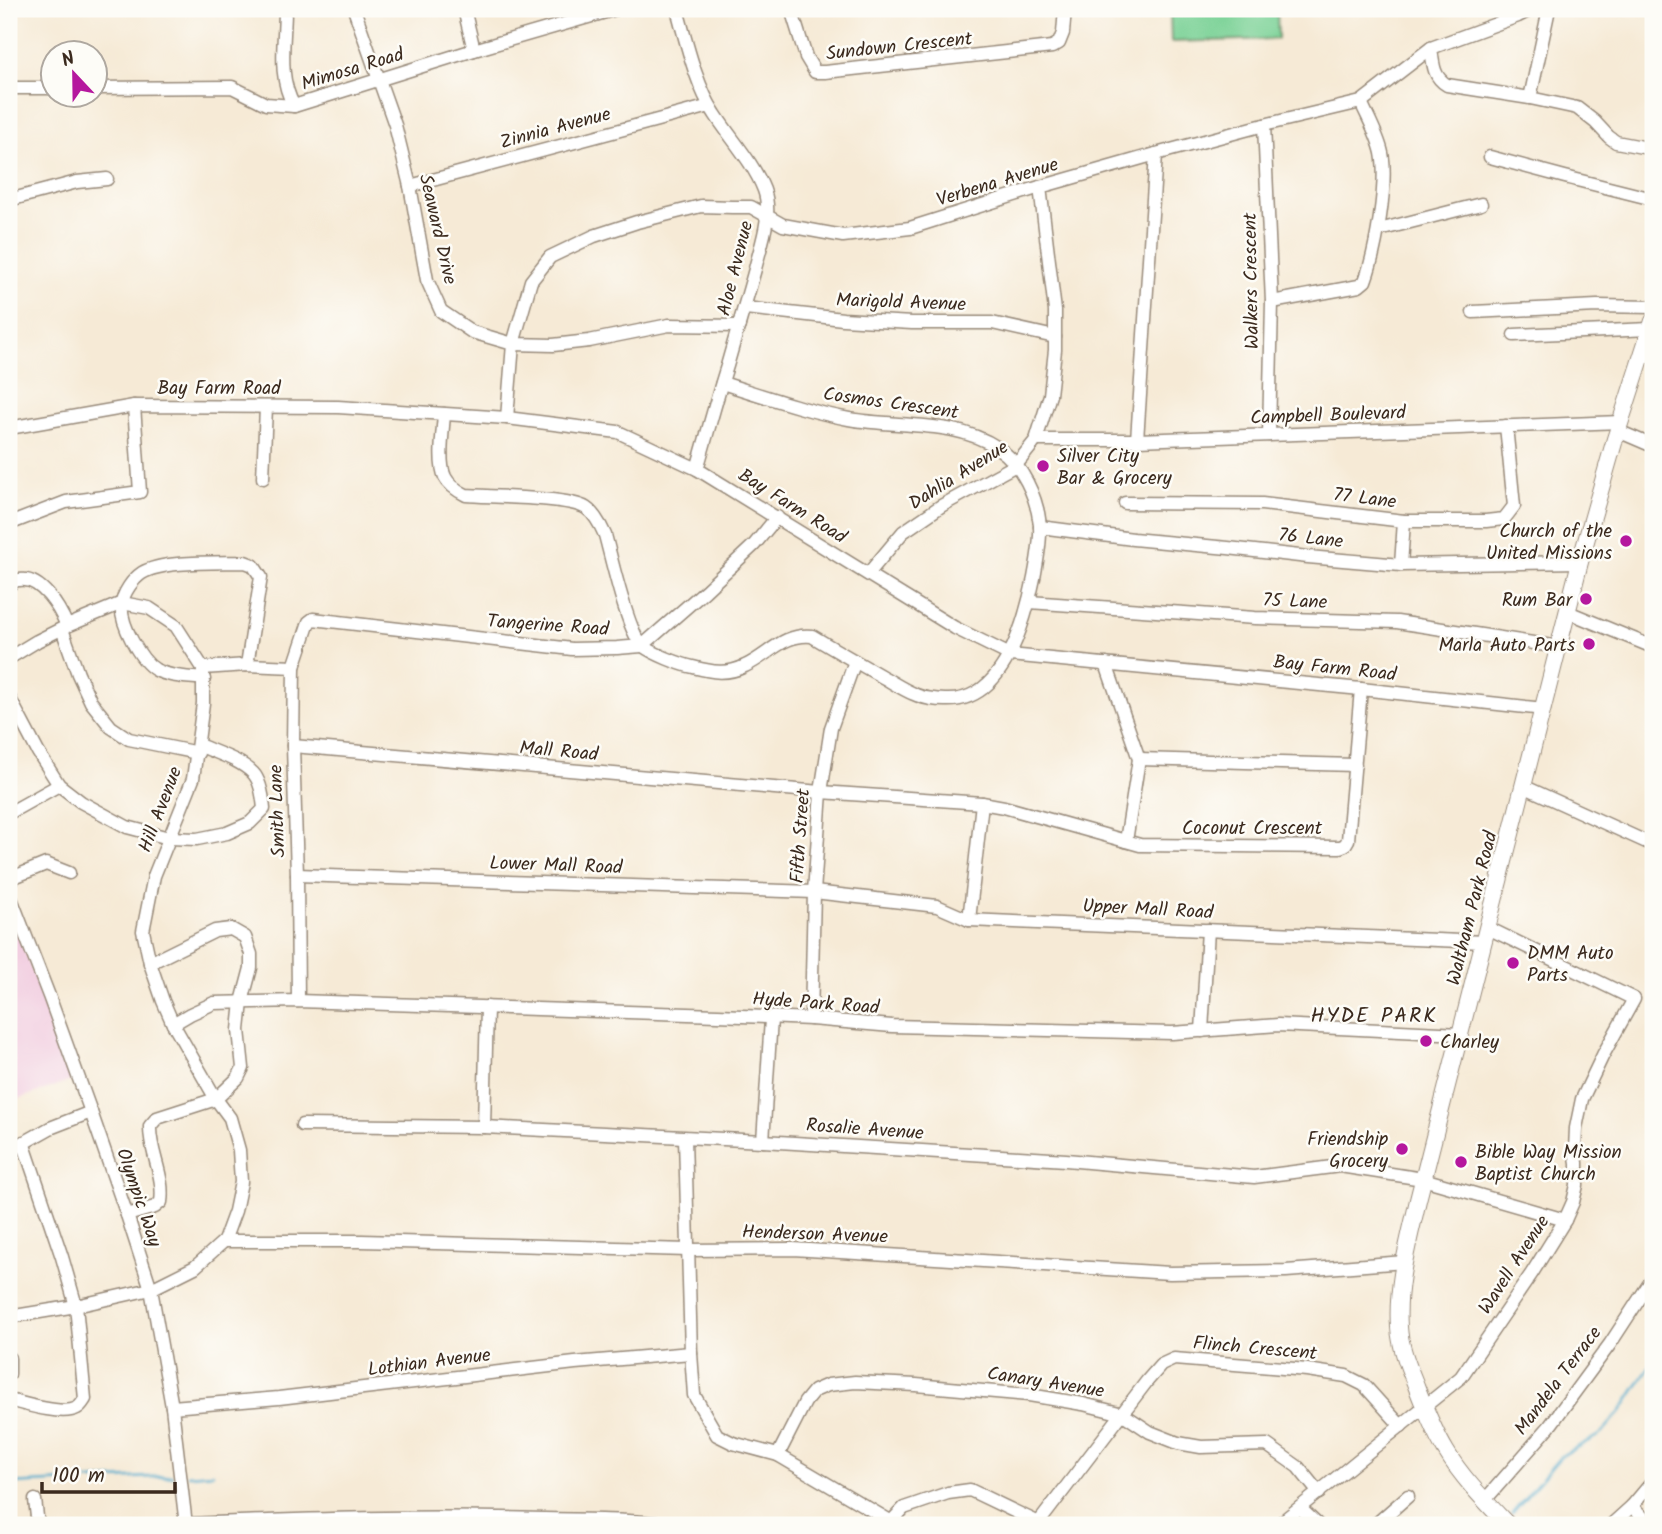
<svg xmlns="http://www.w3.org/2000/svg" width="1662" height="1534" viewBox="0 0 1662 1534" font-family="Kalam,sans-serif">
<style>
.built{fill:#f2cfe1}
.green{fill:#7bd297;stroke:#5b7e5a;stroke-width:2}
.lines{fill:none;stroke-linecap:round;stroke-linejoin:round}
.stream{stroke:#4fabcd;stroke-width:2.5}
.minor-casing{stroke:#988a7a;stroke-width:15}
.major-casing{stroke:#988a7a;stroke-width:18}
.minor{stroke:#fff;stroke-width:12}
.major{stroke:#fff;stroke-width:16}
.poi-dot{fill:#b5179e;stroke:#fdfcf7;stroke-width:2.5}
.labels{text-anchor:middle;stroke-width:5;stroke-linejoin:round;paint-order:stroke}
.street-label{font-size:19px;fill:#3b2a1e;stroke:#fdfcf7}
.poi-label{font-size:19px;fill:#3b2a1e;stroke:#fdfcf7;text-anchor:start}
.neighbourhood-label{font-size:21px;letter-spacing:2px;fill:#3b2a1e;stroke:#fdfcf7}
</style>
<rect width="100%" height="100%" fill="#fdfcf7"/>
<filter id="ink" filterUnits="userSpaceOnUse"><feTurbulence type="fractalNoise" baseFrequency=".0143" numOctaves="2"/><feDisplacementMap in="SourceGraphic" scale="14" xChannelSelector="R" yChannelSelector="G"/><feConvolveMatrix kernelMatrix="1 2 1 2 8 2 1 2 1" color-interpolation-filters="sRGB"/></filter>
<filter id="wash" filterUnits="userSpaceOnUse"><feTurbulence type="fractalNoise" baseFrequency=".00686" numOctaves="4" result="noise"/><feDisplacementMap in="SourceGraphic" scale="28" xChannelSelector="R" yChannelSelector="G"/><feGaussianBlur stdDeviation="1.57" result="paint"/><feColorMatrix in="noise" values="0 0 0 0 0 0 0 0 0 0 0 0 0 0 0 0 0 1.4 0 .05"/><feComposite in="paint" operator="in"/></filter>
<g filter="url(#wash)">
<rect width="100%" height="100%" fill="#f6ead6"/>
<path class="built" d="M9,910L74,1080L9,1102Z"/>
<path class="green" d="M1170,9H1277L1278,39L1171,42Z"/>
<g class="lines">
<g class="stream">
<path d="M188,1475L213,1473"/>
<path d="M9,1484L172,1476"/>
<path d="M1512,1513L1561,1456L1601,1434L1621,1411L1653,1362"/>
</g>
</g>
</g>
<g filter="url(#ink)">
<g class="lines">
<defs>
<g id="minor">
<path d="M285,9C285,42 277,76 294,106"/>
<path d="M354,9L395,125L410,186L427,280L441,311L472,332L513,344L507,418"/>
<path d="M464,9L474,50"/>
<path d="M677,9C686,41 696,86 715,114C731,139 753,162 764,190C773,215 761,244 755,269C746,302 736,334 727,366C716,400 707,435 697,469"/>
<path d="M791,9L806,57L815,72H825L1052,47L1059,43L1063,33L1065,9"/>
<path d="M1431,48C1433,63 1433,77 1447,85L1530,98L1577,108L1595,122L1609,137L1616,142L1653,149"/>
<path d="M9,88H52"/>
<path d="M94,88L232,87L266,104L294,106L474,50L616,9"/>
<path d="M1530,98L1549,9"/>
<path d="M1264,125L1272,302L1269,435"/>
<path d="M1490,157L1565,177L1653,199"/>
<path d="M410,186L710,106"/>
<path d="M9,200L77,182L107,179"/>
<path d="M1379,230L1481,204"/>
<path d="M1272,302L1359,286L1365,281C1376,251 1388,184 1382,153C1378,135 1368,118 1361,102"/>
<path d="M745,308L843,319L912,323H992L1055,337"/>
<path d="M1473,312L1597,306L1653,307"/>
<path d="M739,326L669,325L589,341L553,345L513,344L531,281L550,257L594,236L637,222L701,206L732,207H751L783,225L843,236L910,228L1040,187L1156,154L1264,125L1361,102L1431,48L1518,16L1532,9"/>
<path d="M1514,335L1650,329"/>
<path d="M444,414C443,431 438,462 445,477C449,485 458,491 466,495C491,497 569,497 586,508C595,514 601,526 605,535C611,556 628,635 643,646C654,654 679,664 693,667C712,672 727,675 745,666C769,655 783,633 812,636C835,650 858,663 881,676C892,682 902,689 914,694C922,698 936,700 945,700C1003,703 1025,622 1034,578C1037,562 1041,542 1040,525C1037,497 1022,464 998,448C954,419 899,428 849,419C806,411 764,396 722,383"/>
<path d="M9,428L134,406L338,407L507,418L618,432L697,469L955,628L1010,655L1361,689L1544,709"/>
<path d="M1618,431L1653,446"/>
<path d="M1036,440H1137L1621,422"/>
<path d="M1137,440L1156,154"/>
<path d="M263,478L266,407"/>
<path d="M1125,503L1262,504L1404,521H1486L1504,519L1514,506L1506,426"/>
<path d="M9,524L66,502L140,492L134,406"/>
<path d="M1040,527L1133,539L1228,548L1308,557L1401,565L1580,562"/>
<path d="M1401,565L1404,521"/>
<path d="M868,574L903,532L941,506L1016,465L1036,440L1050,395L1055,350V311L1040,187"/>
<path d="M9,585C12,583 15,580 19,580C41,576 60,609 67,626"/>
<path d="M1029,602L1255,618L1397,622L1559,647"/>
<path d="M1568,612L1653,647"/>
<path d="M62,629L78,674L91,702L111,727L129,739L198,753"/>
<path d="M9,658L37,641L67,626L122,603L149,608L176,626L203,668V703L193,779L154,876L143,931L150,963L163,1001L173,1024L216,1099L230,1118L239,1150L241,1182L235,1211L224,1241L195,1267L151,1289L76,1306L9,1317"/>
<path d="M1106,664L1139,759L1126,841"/>
<path d="M203,668L247,665L294,667"/>
<path d="M204,679C187,677 170,677 156,670C140,661 119,622 122,604C123,593 133,579 142,573C164,560 219,563 245,562L253,565L261,577L247,665"/>
<path d="M9,697L38,752L59,785L81,802L127,827L169,838L197,839L227,833L250,823L264,809C263,798 261,781 253,773C239,759 216,753 199,745"/>
<path d="M293,746L821,792L982,803L1004,807L1140,845L1340,847L1345,845L1348,840L1361,689"/>
<path d="M1139,759L1355,765"/>
<path d="M1523,786L1653,845"/>
<path d="M9,813L59,785"/>
<path d="M297,875L814,892L937,906L969,920L1484,942"/>
<path d="M9,879L46,864L69,873"/>
<path d="M9,893L49,996L91,1112L127,1215L151,1289L172,1407L186,1525"/>
<path d="M969,920L982,803"/>
<path d="M298,1001L297,875L293,746L294,667L309,622L313,619L572,649L617,648L642,646L705,591L754,545L777,517"/>
<path d="M811,1019L814,892L821,792L831,728L855,661"/>
<path d="M173,1024L190,1014L214,1003L298,1001L718,1015L811,1019L892,1026L1172,1033L1278,1025L1461,1034"/>
<path d="M1202,1031L1208,930"/>
<path d="M302,1125L484,1127L763,1141L1066,1160L1254,1177L1340,1166L1423,1179L1565,1220"/>
<path d="M484,1127L487,1007"/>
<path d="M685,1138L691,1353L694,1395L717,1435L733,1443L778,1455L890,1521"/>
<path d="M763,1141L771,1019"/>
<path d="M9,1151L50,1128L91,1112"/>
<path d="M127,1215L155,1207L161,1202C165,1176 149,1151 150,1126L157,1118L216,1099L238,1078L243,1068L239,1030L242,1002L251,968V954L245,937L231,929L215,931L150,963"/>
<path d="M224,1241H362L688,1250L793,1249L1170,1273L1286,1271L1405,1262"/>
<path d="M9,1358V1374"/>
<path d="M9,1400C24,1404 63,1416 77,1408C81,1406 83,1402 85,1399L76,1306L62,1257L23,1142"/>
<path d="M172,1407L279,1398L575,1363L691,1353"/>
<path d="M778,1455L805,1402L814,1391L828,1385L855,1382L916,1385L1029,1395L1083,1404L1123,1414L1150,1432L1178,1443L1201,1447L1267,1445L1298,1467L1319,1493"/>
<path d="M35,1500L38,1525"/>
<path d="M1485,1500L1549,1427L1610,1344L1653,1278"/>
<path d="M1632,1506L1650,1525"/>
<path d="M1300,1508L1318,1525"/>
<path d="M186,1524C305,1519 425,1515 544,1519C586,1520 631,1519 672,1525"/>
<path d="M888,1525L904,1508L948,1493L970,1490L1043,1525"/>
<path d="M1037,1525L1147,1381L1161,1365L1174,1359L1307,1370L1346,1376L1364,1385L1401,1426"/>
<path d="M1278,1525L1461,1377L1532,1273L1565,1220L1573,1202L1577,1185V1163L1575,1150L1576,1128L1582,1099L1603,1055L1634,999L1488,928"/>
<path d="M1375,1525L1408,1496"/>
<path d="M1611,1525L1632,1506L1653,1481"/>
</g>
<path id="major" d="M1508,1525C1486,1502 1462,1478 1446,1451C1433,1430 1424,1406 1415,1383C1408,1366 1400,1346 1399,1327C1396,1284 1409,1241 1418,1200L1580,562L1615,439L1653,321"/>
</defs>
<use href="#minor" class="minor-casing"/>
<use href="#major" class="major-casing"/>
<use href="#minor" class="minor"/>
<use href="#major" class="major"/>
</g>
</g>
<g class="poi-dot">
<circle cx="1043" cy="466" r="7"/>
<circle cx="1626" cy="541" r="7"/>
<circle cx="1586" cy="599" r="7"/>
<circle cx="1589" cy="644" r="7"/>
<circle cx="1513" cy="963" r="7"/>
<circle cx="1426" cy="1041" r="7"/>
<circle cx="1402" cy="1149" r="7"/>
<circle cx="1461" cy="1162" r="7"/>
</g>
<g class="labels">
<g class="street-label">
<text transform="translate(899 45) rotate(-6)" y="7">Sundown Crescent</text>
<text transform="translate(352 68) rotate(-17)" y="7">Mimosa Road</text>
<text transform="translate(555 127) rotate(-15)" y="7">Zinnia Avenue</text>
<text transform="translate(997 181) rotate(-17)" y="7">Verbena Avenue</text>
<text transform="translate(439 229) rotate(77)" y="7">Seaward Drive</text>
<text transform="translate(734 268) rotate(-76)" y="7">Aloe Avenue</text>
<text transform="translate(1250 281) rotate(-91)" y="7">Walkers Crescent</text>
<text transform="translate(901 301) rotate(2)" y="7">Marigold Avenue</text>
<text x="219" y="394">Bay Farm Road</text>
<text transform="translate(891 402) rotate(8)" y="7">Cosmos Crescent</text>
<text transform="translate(1328 414) rotate(-2)" y="7">Campbell Boulevard</text>
<text transform="translate(958 474) rotate(-32)" y="7">Dahlia Avenue</text>
<text transform="translate(1365 497) rotate(7)" y="7">77 Lane</text>
<text transform="translate(793 505) rotate(32)" y="7">Bay Farm Road</text>
<text transform="translate(1311 537) rotate(6)" y="7">76 Lane</text>
<text transform="translate(1295 600) rotate(2)" y="7">75 Lane</text>
<text transform="translate(548 624) rotate(4)" y="7">Tangerine Road</text>
<text transform="translate(1335 667) rotate(6)" y="7">Bay Farm Road</text>
<text transform="translate(559 750) rotate(5)" y="7">Mall Road</text>
<text transform="translate(159 809) rotate(-69)" y="7">Hill Avenue</text>
<text transform="translate(276 811) rotate(-92)" y="7">Smith Lane</text>
<text x="1252" y="834">Coconut Crescent</text>
<text transform="translate(799 836) rotate(-86)" y="7">Fifth Street</text>
<text transform="translate(556 864) rotate(2)" y="7">Lower Mall Road</text>
<text transform="translate(1148 908) rotate(3)" y="7">Upper Mall Road</text>
<text transform="translate(1471 908) rotate(-76)" y="7">Waltham Park Road</text>
<text transform="translate(816 1002) rotate(4)" y="7">Hyde Park Road</text>
<text transform="translate(865 1128) rotate(4)" y="7">Rosalie Avenue</text>
<text transform="translate(140 1197) rotate(71)" y="7">Olympic Way</text>
<text transform="translate(815 1233) rotate(2)" y="7">Henderson Avenue</text>
<text transform="translate(1513 1264) rotate(-57)" y="7">Wavell Avenue</text>
<text transform="translate(1255 1347) rotate(5)" y="7">Flinch Crescent</text>
<text transform="translate(429 1361) rotate(-7)" y="7">Lothian Avenue</text>
<text transform="translate(1557 1380) rotate(-53)" y="7">Mandela Terrace</text>
<text transform="translate(1046 1381) rotate(9)" y="7">Canary Avenue</text>
</g>
<g class="poi-label">
<text x="1057" y="462">Silver City<tspan x="1057" dy="22">Bar &amp; Grocery</tspan></text>
<text x="1612" y="537" text-anchor="end">Church of the<tspan x="1612" dy="22">United Missions</tspan></text>
<text x="1572" y="606" text-anchor="end">Rum Bar</text>
<text x="1575" y="651" text-anchor="end">Marla Auto Parts</text>
<text x="1527" y="959">DMM Auto<tspan x="1527" dy="22">Parts</tspan></text>
<text x="1440" y="1048">Charley</text>
<text x="1388" y="1145" text-anchor="end">Friendship<tspan x="1388" dy="22">Grocery</tspan></text>
<text x="1475" y="1158">Bible Way Mission<tspan x="1475" dy="22">Baptist Church</tspan></text>
</g>
<g class="neighbourhood-label">
<text x="1374" y="1022">HYDE PARK</text>
</g>
</g>
<rect width="1662" height="1534" fill="none" stroke="#fdfcf7" stroke-width="35"/>
<g transform="translate(74 74) rotate(338)"><circle r="33" fill="#fdfcf7" stroke="#afa8a0" stroke-width="2"/>
<path d="M0-5L12 26L0 18L-12 26Z" fill="#b5179e"/>
<text y="-10" font-size="19" font-weight="bold" text-anchor="middle" fill="#3b2a1e">N</text>
</g>
<path d="M42 1482v10h133v-10" fill="none" stroke="#3b2a1e" stroke-width="3.5"/>
<text x="52" y="1482" font-size="21" fill="#3b2a1e" stroke="#fdfcf7" stroke-width="5" paint-order="stroke">100 m</text>
</svg>
